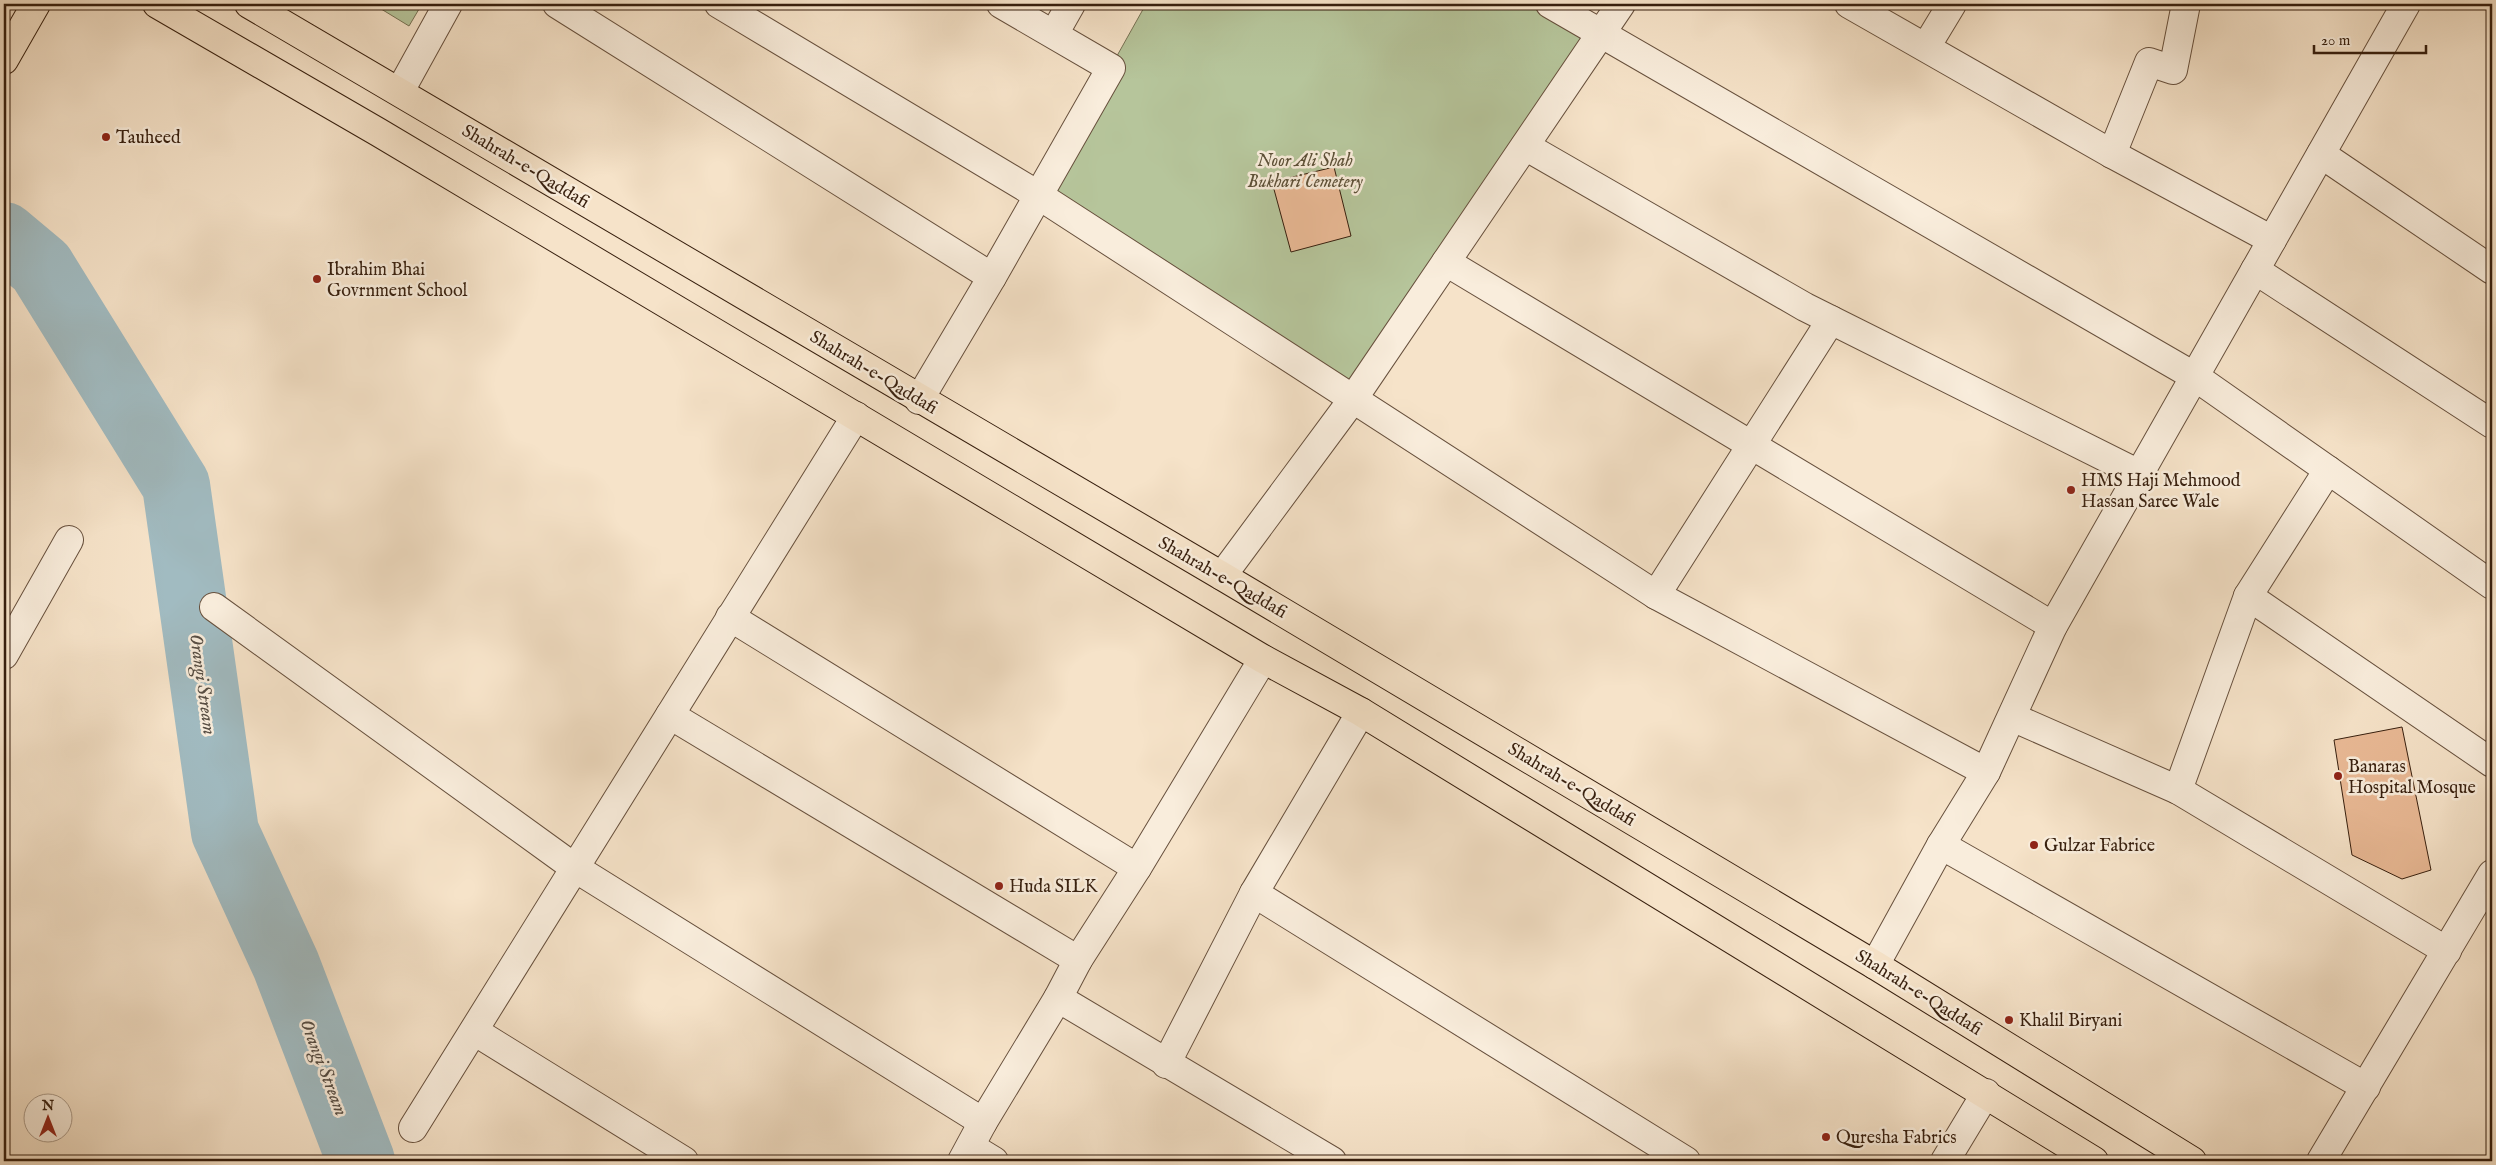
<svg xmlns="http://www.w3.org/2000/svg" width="2496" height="1165" viewBox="0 0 2496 1165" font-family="'IM FELL English',serif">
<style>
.green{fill:#b6c59b;stroke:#767254}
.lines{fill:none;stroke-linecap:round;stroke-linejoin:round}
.river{stroke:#a1bbc1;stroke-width:68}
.building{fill:#e9b995;stroke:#371f0e}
.minor-casing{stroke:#67503d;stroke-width:30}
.major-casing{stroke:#371f0e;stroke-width:30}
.minor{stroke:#f9eddc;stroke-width:28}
.major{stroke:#f6e3c9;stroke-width:28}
.poi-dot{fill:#8f2418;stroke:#f9eddc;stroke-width:2}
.labels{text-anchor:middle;stroke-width:5;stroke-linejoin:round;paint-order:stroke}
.poi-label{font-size:18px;fill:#371f0e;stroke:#f9eddc;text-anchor:start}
.park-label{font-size:18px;font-style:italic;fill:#5d5138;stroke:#f9eddc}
.street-label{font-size:18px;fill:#371f0e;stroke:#f9eddc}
.water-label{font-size:19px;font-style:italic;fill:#574e44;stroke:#f9eddc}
</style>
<rect width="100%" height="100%" fill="#f6e3c9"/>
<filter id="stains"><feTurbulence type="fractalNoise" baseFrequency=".004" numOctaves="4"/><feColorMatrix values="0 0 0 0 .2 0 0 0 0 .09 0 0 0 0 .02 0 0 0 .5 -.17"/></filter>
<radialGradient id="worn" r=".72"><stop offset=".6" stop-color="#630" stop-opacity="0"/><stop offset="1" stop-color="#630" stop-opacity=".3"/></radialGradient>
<g class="green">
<path d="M373,4H422L409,26Z"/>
<path d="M1146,4L1202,6L1203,4H1544L1595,34L1353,398L1038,197Z"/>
</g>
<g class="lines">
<path class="river" d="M4,236L41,267L176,485L225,832L286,965L361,1161"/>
</g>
<g class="building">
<path d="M1334,167L1351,236L1291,252L1272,182Z"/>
<path d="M2402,727L2431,870L2402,879L2352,855L2334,740Z"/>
</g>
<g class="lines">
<defs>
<g id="minor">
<path d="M557,4L992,277"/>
<path d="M719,4L1038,195L1656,595L1986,772"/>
<path d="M1550,4L2194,376L2492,585"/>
<path d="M1849,4L2112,154L2272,240"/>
<path d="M1054,34L1071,4"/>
<path d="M1926,47L1952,4"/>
<path d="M400,91L448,4"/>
<path d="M1525,146L1805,307L2139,474"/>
<path d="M2112,154L2149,62L2173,70L2186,4"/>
<path d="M2321,154L2492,270"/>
<path d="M1446,262L2053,626"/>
<path d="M2255,270L2492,424"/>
<path d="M919,400L992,277L1111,68L1001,4"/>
<path d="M1222,576L1353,399L1621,4"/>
<path d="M1656,595L1831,320"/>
<path d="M2248,596L2492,763"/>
<path d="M214,607L575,868L983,1122"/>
<path d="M730,617L1137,868"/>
<path d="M4,655L69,540"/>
<path d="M670,715L1078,960"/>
<path d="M2012,717L2178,790L2447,951"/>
<path d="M2178,790L2248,596L2328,470"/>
<path d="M1941,845L2366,1087"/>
<path d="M1254,893L1686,1161"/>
<path d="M1875,965L1941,845L1986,772L2053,626L2406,4"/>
<path d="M1058,998L1332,1161"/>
<path d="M474,1031L684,1161"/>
<path d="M1166,1064L1254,893L1361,712"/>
<path d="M413,1128L856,416"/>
<path d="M971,1147L994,1161"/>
<path d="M962,1161L983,1122L1058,998L1078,960L1137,868L1263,659"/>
<path d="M1945,1161L1986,1093"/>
<path d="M2321,1161L2492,874"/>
</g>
<g id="major">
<path d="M157,4L378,132L1263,659L1361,712L2094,1161"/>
<path d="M249,4L1222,576L1875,965L2192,1161"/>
<path d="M4,60L36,4"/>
</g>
</defs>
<use href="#minor" class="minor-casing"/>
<use href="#major" class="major-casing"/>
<use href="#minor" class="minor"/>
<use href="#major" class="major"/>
</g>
<g class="poi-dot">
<circle cx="106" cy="137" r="5"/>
<circle cx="317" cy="279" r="5"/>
<circle cx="2071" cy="490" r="5"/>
<circle cx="2338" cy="776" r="5"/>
<circle cx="2034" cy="845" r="5"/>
<circle cx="999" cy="886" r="5"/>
<circle cx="2009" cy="1020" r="5"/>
<circle cx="1826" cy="1137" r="5"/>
</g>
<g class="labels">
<g class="poi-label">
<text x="116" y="143">Tauheed</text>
<text x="327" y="275">Ibrahim Bhai<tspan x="327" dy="21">Govrnment School</tspan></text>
<text x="2081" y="486">HMS Haji Mehmood<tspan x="2081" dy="21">Hassan Saree Wale</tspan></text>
<text x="2348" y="772">Banaras<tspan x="2348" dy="21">Hospital Mosque</tspan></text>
<text x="2044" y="851">Gulzar Fabrice</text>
<text x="1009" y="892">Huda SILK</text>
<text x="2019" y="1026">Khalil Biryani</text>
<text x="1836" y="1143">Quresha Fabrics</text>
</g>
<g class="park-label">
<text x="1305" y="166">Noor Ali Shah<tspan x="1305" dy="21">Bukhari Cemetery</tspan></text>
</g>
<g class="street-label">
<text transform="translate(526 166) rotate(31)" y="6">Shahrah-e-Qaddafi</text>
<text transform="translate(874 372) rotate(31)" y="6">Shahrah-e-Qaddafi</text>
<text transform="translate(1223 577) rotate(30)" y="6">Shahrah-e-Qaddafi</text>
<text transform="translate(1572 784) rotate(31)" y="6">Shahrah-e-Qaddafi</text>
<text transform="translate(1919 992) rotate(32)" y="6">Shahrah-e-Qaddafi</text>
</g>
<g class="water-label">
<text transform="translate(204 684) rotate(82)" y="7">Orangi Stream</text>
<text transform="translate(325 1067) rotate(69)" y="7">Orangi Stream</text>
</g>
</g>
<rect width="2496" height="1165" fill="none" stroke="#f6e3c9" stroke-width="20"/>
<rect x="5" y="5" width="2486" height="1155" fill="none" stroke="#371f0e" stroke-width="2.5"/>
<rect x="10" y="10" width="2476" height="1145" fill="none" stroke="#371f0e"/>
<g transform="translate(48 1118)"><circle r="24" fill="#f9eddc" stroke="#ab9b8a"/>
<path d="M0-4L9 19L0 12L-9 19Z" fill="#8f2418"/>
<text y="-8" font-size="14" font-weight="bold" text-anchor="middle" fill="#371f0e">N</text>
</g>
<path d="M2314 45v8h112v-8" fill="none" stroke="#371f0e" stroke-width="2.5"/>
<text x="2321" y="45" font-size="15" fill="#371f0e" stroke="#f9eddc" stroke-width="4" paint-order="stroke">20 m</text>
<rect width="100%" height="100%" filter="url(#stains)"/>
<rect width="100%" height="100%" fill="url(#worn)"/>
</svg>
